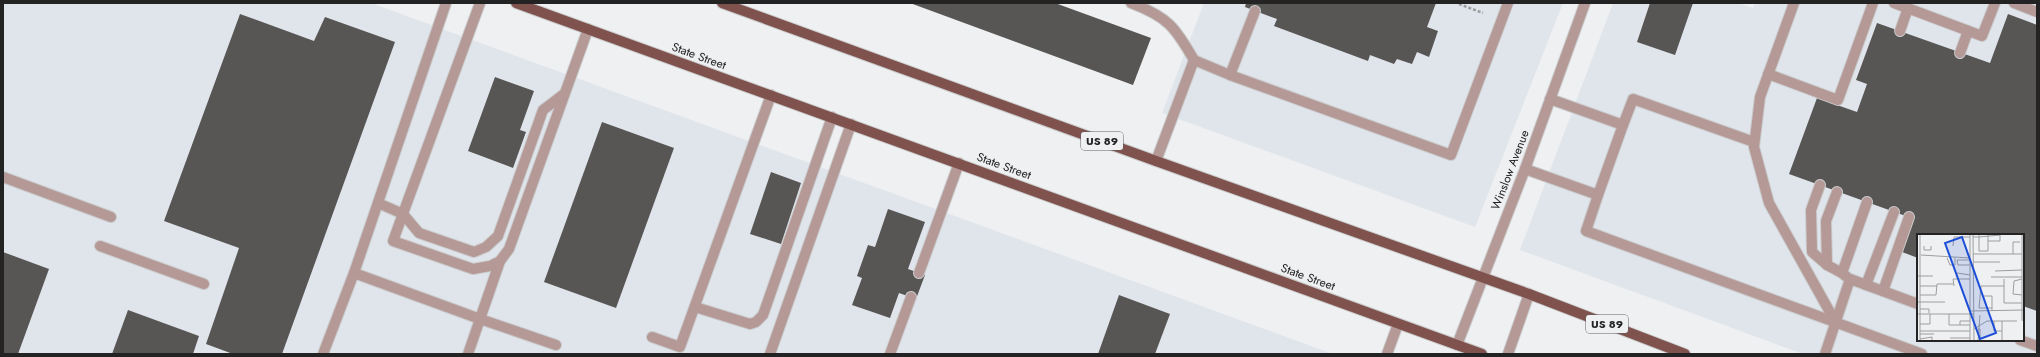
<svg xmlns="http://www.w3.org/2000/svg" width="2040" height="357" viewBox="0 0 2040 357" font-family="Jost,sans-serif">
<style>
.built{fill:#e0e5ec;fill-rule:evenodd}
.building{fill:#575655}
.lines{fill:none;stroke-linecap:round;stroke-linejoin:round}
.lane-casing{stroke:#cacbcc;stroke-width:12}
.street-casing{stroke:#cacbcc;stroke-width:12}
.primary-casing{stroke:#cacbcc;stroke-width:12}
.path{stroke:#9d9d9e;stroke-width:2.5;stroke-dasharray:3 2;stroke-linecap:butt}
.lane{stroke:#b49996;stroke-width:10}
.street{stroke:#b49996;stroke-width:10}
.primary{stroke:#7f524e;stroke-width:10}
.labels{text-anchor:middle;stroke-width:4;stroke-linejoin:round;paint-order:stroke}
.shield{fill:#eff0f1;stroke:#606062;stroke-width:1}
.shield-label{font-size:11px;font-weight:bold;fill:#232324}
.street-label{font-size:12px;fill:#232324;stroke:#eff0f1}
.inset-road{fill:none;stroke:#9d9e9f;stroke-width:1}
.view{fill:#1d4ed8;fill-opacity:0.15;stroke:#1d4ed8;stroke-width:2}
.inset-edge{fill:none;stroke:#232324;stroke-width:2}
</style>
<rect width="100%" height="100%" fill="#eff0f1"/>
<g class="built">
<path d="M3,3H371L1333,354H3Z"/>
<path d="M1204,3H1563L1475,227L1162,113Z"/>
<path d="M1613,3H1738L1753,8L1755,3H2037V354H1803L1520,250ZM1918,235H2023V340H1918Z"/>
</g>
<g class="building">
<path d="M910,3H1055L1151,38L1133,85Z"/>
<path d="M1246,3H1436L1427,27L1438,31L1429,57L1417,52L1412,64L1397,59L1394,64L1370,55L1368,61L1274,26L1277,19L1245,7Z"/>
<path d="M1650,3H1693L1675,55L1637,42Z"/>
<path d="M240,14L314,41L325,17L395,42L282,354H233L206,344L239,248L164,221Z"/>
<path d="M2008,14L2037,25V311L2023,306V235H1918V258L1902,252L1914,219L1789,174L1817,98L1857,112L1867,84L1856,80L1877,23L1990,63Z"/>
<path d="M495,77L534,91L520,130L526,132L513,168L468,151Z"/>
<path d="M602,122L674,148L616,308L544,282Z"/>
<path d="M771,172L801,183L781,244L750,234Z"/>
<path d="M888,209L925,222L908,269L925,275L916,299L899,293L890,318L852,305L862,278L857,276L868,245L875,247Z"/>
<path d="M3,252L49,269L18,354H3Z"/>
<path d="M1119,295L1170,314L1155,354H1098Z"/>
<path d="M128,310L199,336L193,354H112Z"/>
</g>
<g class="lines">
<defs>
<g id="lane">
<path d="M480,3L393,241L473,269L490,266L500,261L509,249L588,29"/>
<path d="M1794,3L1760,97L1754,147L1769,203L1836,323"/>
<path d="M1894,3L1982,36L1995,3"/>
<path d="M2014,3L2037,12"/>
<path d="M1900,31L1908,8"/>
<path d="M1960,53L1968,31"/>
<path d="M1768,74L1838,100L1873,3"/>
<path d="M1230,75L1255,11"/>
<path d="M1623,125L1633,99L1754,142"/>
<path d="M1156,161L1194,60L1230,75L1451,155L1508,3"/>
<path d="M1525,169L1598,195L1623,125L1550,99"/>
<path d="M3,177L111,217"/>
<path d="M1820,185L1811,210L1812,252L1827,265"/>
<path d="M1837,192L1826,221L1827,265L1842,273"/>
<path d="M1598,195L1586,231L1922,354"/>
<path d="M378,203L403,214L419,233L474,252L486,247L498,236L543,110L564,94"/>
<path d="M100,246L204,284"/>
<path d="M500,261L480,319L556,345"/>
<path d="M354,273L480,319L468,354"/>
<path d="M919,273L959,163"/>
<path d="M1847,277L1842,273L1867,202"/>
<path d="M1866,285L1894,212"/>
<path d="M1883,291L1909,217"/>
<path d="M695,307L750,324L756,322L763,315L832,117"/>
<path d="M652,337L680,347L771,95"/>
<path d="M2020,340L2037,346"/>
<path d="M323,354L354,273L446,3"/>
<path d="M770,354L851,124"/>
<path d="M890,354L911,297"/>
<path d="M1387,354L1398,324"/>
<path d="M1825,354L1850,279L1918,304"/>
</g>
<g id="street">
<path d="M1131,3C1168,17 1175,27 1194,60"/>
<path d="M1457,345L1525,169L1585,3"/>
<path d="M1508,354L1529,294"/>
</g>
<g id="primary">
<path d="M516,3L1482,354"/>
<path d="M722,3L1156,161L1529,294L1685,354"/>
</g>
</defs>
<use href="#lane" class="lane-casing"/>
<use href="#street" class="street-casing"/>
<use href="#primary" class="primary-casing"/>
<path class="path" d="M1459,4L1483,13"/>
<use href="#lane" class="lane"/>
<use href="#street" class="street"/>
<use href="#primary" class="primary"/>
</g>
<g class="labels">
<g class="shield">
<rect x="1081" y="132" width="42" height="18" rx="3"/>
<rect x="1586" y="315" width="42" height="18" rx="3"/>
</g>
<g class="shield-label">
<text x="1102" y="145">US 89</text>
<text x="1607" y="328">US 89</text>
</g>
<g class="street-label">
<text transform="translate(699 56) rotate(20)" y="4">State Street</text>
<text transform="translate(1004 166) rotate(20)" y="4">State Street</text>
<text transform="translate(1510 170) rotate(-69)" y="4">Winslow Avenue</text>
<text transform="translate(1308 277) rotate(20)" y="4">State Street</text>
</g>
</g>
<g transform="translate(1917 234)">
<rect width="107" height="107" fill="#eff0f1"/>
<path class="inset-road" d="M3,0V107M53,0V107M56,0L57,107M62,0V3L83,1V7H71M56,3H62V17H71V0M7,12V16H14V12M36,12L37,3H53M56,20H105M96,20V8H103M4,21L53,24M30,24L33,31H38V24M57,28H83M53,31H41L40,26H53M78,37L105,36M40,39L53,41M0,42H16M74,43H105M87,45V69H105M3,52H20M37,52L36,45H53M3,61H19L20,50H36M105,61L96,60L97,47L105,45M67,62H75V74M0,68H28M3,75H12V79M53,77L107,76M75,77V74H62L64,52H87M0,80H57M32,80V91H53M77,87V97H85M85,87V107M105,87V0M3,90H13V80M43,91V87H53M57,95L70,87H100M61,95H63V107M3,97H53M3,100H17M33,104H53M3,105L15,103V107M61,107L63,81"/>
<path class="view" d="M45,3L79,99L63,105L28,9Z"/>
<rect width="107" height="107" class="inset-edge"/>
</g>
<rect width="2040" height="357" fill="none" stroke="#232324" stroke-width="8"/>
</svg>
